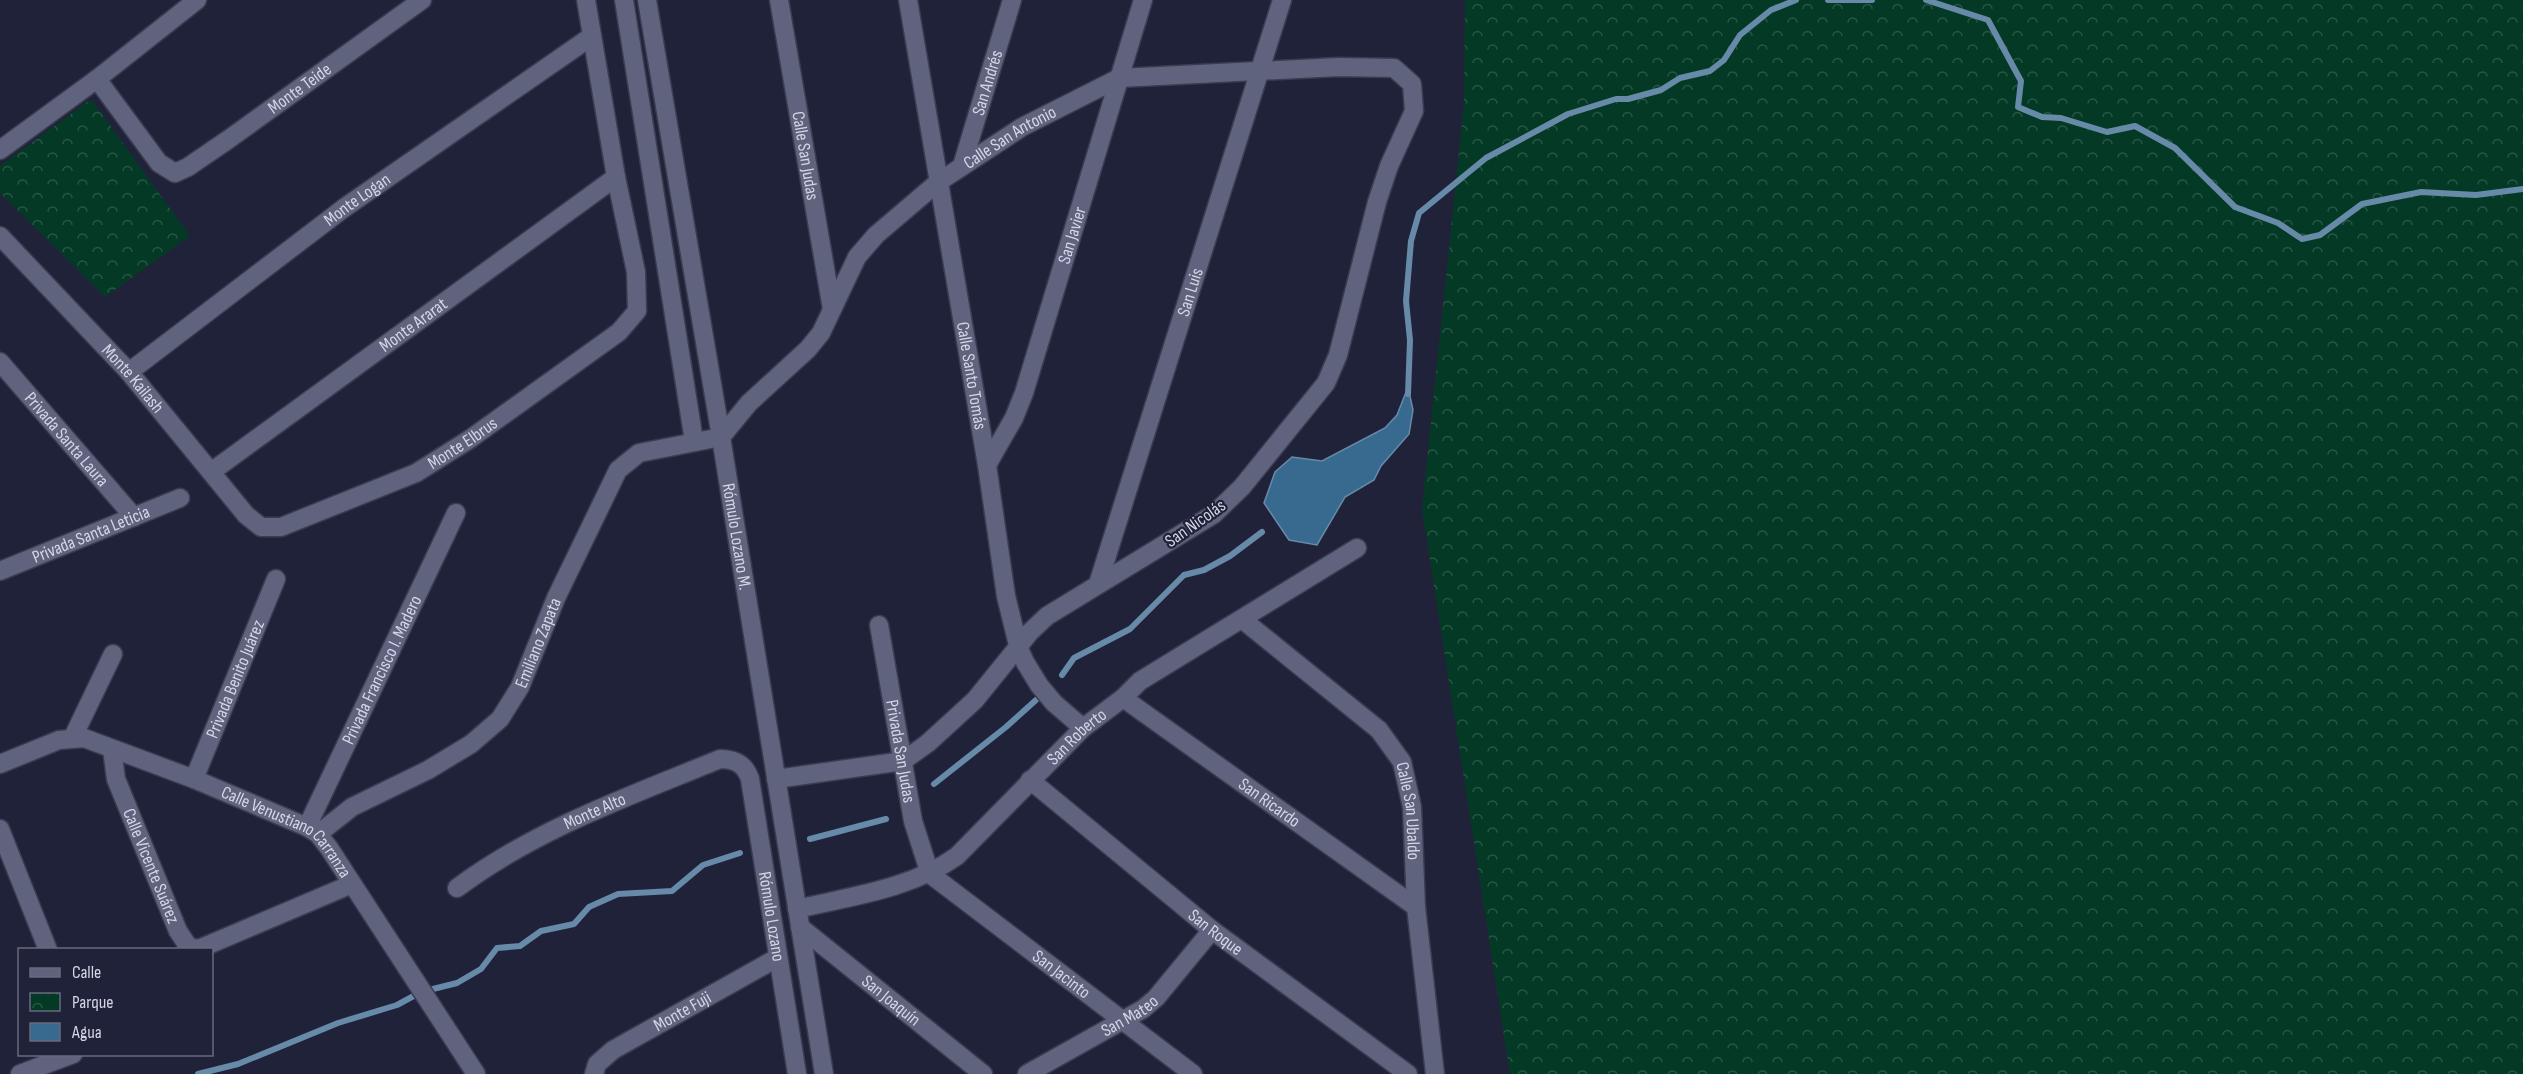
<svg xmlns="http://www.w3.org/2000/svg" width="2523" height="1074" viewBox="0 0 2523 1074" font-family="'Sofia Sans Condensed',sans-serif">
<style>
.park{fill:url(#park-crowns)}
.water{fill:#386a8f;stroke:#678aa9;stroke-width:1.5}
.lines{fill:none;stroke-linecap:round;stroke-linejoin:round}
.stream{stroke:#678aa9;stroke-width:6}
.minor-casing{stroke:#3a3c50;stroke-width:21}
.tertiary-casing{stroke:#3a3c50;stroke-width:21}
.minor{stroke:#60637e;stroke-width:18}
.tertiary{stroke:#60637e;stroke-width:18}
.labels{text-anchor:middle;stroke-width:4.5;stroke-linejoin:round;paint-order:stroke}
.street-label{font-size:18px;fill:#d4d6e6;stroke:#202239}
</style>
<defs>
<pattern id="park-crowns" width="20" height="18" patternUnits="userSpaceOnUse" patternTransform="scale(1.5)"><rect width="20" height="18" fill="#043a25"/><path d="M2 6a3 3 0 1 1 6 0M12 15a3 3 0 1 1 6 0" fill="none" stroke="#285645"/></pattern>
</defs>
<rect width="100%" height="100%" fill="#202239"/>
<g class="park">
<path d="M1465,0H2523V1074H1510L1422,509L1464,103Z"/>
<path d="M91,99L190,236L105,297L0,193V166Z"/>
</g>
<path class="water" d="M1408,387L1413,410L1409,434L1381,466L1374,480L1345,497L1317,545L1289,540L1264,503L1275,472L1292,457L1322,461L1385,428L1397,415Z"/>
<g class="lines">
<g class="stream">
<path d="M1828,0H1872"/>
<path d="M1926,0L1988,20L2021,81L2018,107L2042,117L2061,118L2107,132L2135,126L2175,148L2235,207L2278,223L2302,239L2320,235L2362,204L2421,192L2476,195L2523,189"/>
<path d="M1408,394L1410,340L1406,301L1411,241L1419,213L1486,158L1568,114L1616,99H1628L1661,90L1680,78L1710,71L1724,60L1740,35L1771,10L1796,0"/>
<path d="M1062,675L1074,658L1130,629L1184,575L1204,570L1230,556L1262,532"/>
<path d="M934,784L1006,727L1036,700"/>
<path d="M810,839L886,819"/>
<path d="M198,1074L238,1064L338,1023L397,1005L421,992L457,983L481,969L497,948L520,946L541,931L574,924L589,907L618,894L672,891L703,865L740,853"/>
</g>
<defs>
<g id="minor">
<path id="s1" d="M779,0L832,309"/>
<path id="s2" d="M908,0L987,465L1006,596L1019,649L1025,662L1039,685L1054,703L1083,728"/>
<path id="s3" d="M97,79L159,163L175,173L188,167L229,139L422,0"/>
<path d="M0,150L97,79L197,0"/>
<path id="s4" d="M962,166L1012,0"/>
<path id="s5" d="M0,236L129,372L246,515L261,527H281L416,473L470,439L619,332L637,311L636,272L616,177L586,0"/>
<path id="s6" d="M0,362L134,517"/>
<path id="s7" d="M129,372L344,208L592,36"/>
<path id="s8" d="M721,437L749,403L808,349L821,333L857,257L876,235L937,183L1022,127L1119,78L1338,67L1394,68L1412,84L1414,111L1389,166L1377,202L1338,355L1326,383L1242,487L1214,514L1047,616L1030,632L975,700L928,743L903,761L776,779"/>
<path id="s9" d="M987,465L1014,418L1024,393L1143,0"/>
<path id="s10" d="M211,472L616,177"/>
<path id="s11" d="M0,571L180,498"/>
<path id="s12" d="M1098,584L1282,0"/>
<path id="s13" d="M1243,620L1379,730L1402,762L1412,807L1416,907L1435,1074"/>
<path id="s14" d="M879,625L913,821L930,874L1193,1074"/>
<path id="s15" d="M1123,698L1416,907"/>
<path d="M73,737L113,654"/>
<path id="s16" d="M112,749L116,779L178,931L190,949L201,948L352,884"/>
<path id="s17" d="M194,779L276,579"/>
<path id="s18" d="M1030,780L1212,930L1408,1074"/>
<path id="s19" d="M307,827L456,513"/>
<path d="M0,829L48,950"/>
<path id="s20" d="M457,888C536,829 630,796 720,759C735,759 745,764 750,779L797,1074"/>
<path id="s21" d="M797,909C852,896 911,889 957,856L1083,728L1123,698L1140,681L1357,548"/>
<path id="s22" d="M800,927L983,1074"/>
<path d="M20,1074L73,1054"/>
<path id="s23" d="M594,1074L597,1064L613,1050L777,958"/>
<path id="s24" d="M1027,1074L1143,1009L1156,998L1212,930"/>
</g>
<g id="tertiary">
<path d="M624,0L694,441"/>
<path id="s25" d="M647,0L721,437L824,1074"/>
<path id="s26" d="M0,764L59,740L84,738L194,779L307,827L318,834L329,848L476,1074"/>
<path id="s27" d="M318,834L352,807L428,770L471,744L500,719L520,687L556,598L618,470L639,453L721,437"/>
</g>
</defs>
<use href="#minor" class="minor-casing"/>
<use href="#tertiary" class="tertiary-casing"/>
<use href="#minor" class="minor"/>
<use href="#tertiary" class="tertiary"/>
</g>
<g class="labels">
<g class="street-label">
<text dy="6" stroke="none"><textPath href="#s4" startOffset="87">San Andrés</textPath></text>
<text dy="6" stroke="none"><textPath href="#s3" startOffset="274">Monte Teide</textPath></text>
<text dy="6" stroke="none"><textPath href="#s8" startOffset="424">Calle San Antonio</textPath></text>
<text dy="6" stroke="none"><textPath href="#s1" startOffset="158">Calle San Judas</textPath></text>
<text dy="6" stroke="none"><textPath href="#s7" startOffset="286">Monte Logan</textPath></text>
<text dy="6" stroke="none"><textPath href="#s9" startOffset="246">San Javier</textPath></text>
<text dy="6" stroke="none"><textPath href="#s12" startOffset="306">San Luis</textPath></text>
<text dy="6" stroke="none"><textPath href="#s10" startOffset="250">Monte Ararat</textPath></text>
<text dy="6" stroke="none"><textPath href="#s2" startOffset="381">Calle Santo Tomás</textPath></text>
<text dy="6" stroke="none"><textPath href="#s5" startOffset="195">Monte Kailash</textPath></text>
<text dy="6" stroke="none"><textPath href="#s6" startOffset="102">Privada Santa Laura</textPath></text>
<text dy="6" stroke="none"><textPath href="#s5" startOffset="612">Monte Elbrus</textPath></text>
<text transform="translate(1195 523) rotate(-35)" y="6">San Nicolás</text>
<text dy="6" stroke="none"><textPath href="#s11" startOffset="98">Privada Santa Leticia</textPath></text>
<text dy="6" stroke="none"><textPath href="#s25" startOffset="544">Rómulo Lozano M.</textPath></text>
<text dy="6" stroke="none"><textPath href="#s27" startOffset="302">Emiliano Zapata</textPath></text>
<text dy="6" stroke="none"><textPath href="#s19" startOffset="174">Privada Francisco I. Madero</textPath></text>
<text dy="6" stroke="none"><textPath href="#s17" startOffset="108">Privada Benito Juárez</textPath></text>
<text dy="6" stroke="none"><textPath href="#s21" startOffset="339">San Roberto</textPath></text>
<text dy="6" stroke="none"><textPath href="#s14" startOffset="128">Privada San Judas</textPath></text>
<text dy="6" stroke="none"><textPath href="#s15" startOffset="180">San Ricardo</textPath></text>
<text dy="6" stroke="none"><textPath href="#s20" startOffset="158">Monte Alto</textPath></text>
<text dy="6" stroke="none"><textPath href="#s13" startOffset="264">Calle San Ubaldo</textPath></text>
<text dy="6" stroke="none"><textPath href="#s26" startOffset="315">Calle Venustiano Carranza</textPath></text>
<text dy="6" stroke="none"><textPath href="#s16" startOffset="124">Calle Vicente Suárez</textPath></text>
<text dy="6" stroke="none"><textPath href="#s20" startOffset="472">Rómulo Lozano</textPath></text>
<text dy="6" stroke="none"><textPath href="#s18" startOffset="240">San Roque</textPath></text>
<text dy="6" stroke="none"><textPath href="#s14" startOffset="420">San Jacinto</textPath></text>
<text dy="6" stroke="none"><textPath href="#s22" startOffset="117">San Joaquín</textPath></text>
<text dy="6" stroke="none"><textPath href="#s23" startOffset="111">Monte Fuji</textPath></text>
<text dy="6" stroke="none"><textPath href="#s24" startOffset="118">San Mateo</textPath></text>
</g>
</g>
<rect x="18" y="948" width="195" height="108" fill="#202239" stroke="#686a7e" stroke-width="1.5"/>
<rect x="30" y="968" width="30" height="9" fill="#60637e" stroke="#686a7e" stroke-width="1.5"/>
<text x="72" y="978" font-size="18" fill="#d4d6e6">Calle</text>
<rect x="30" y="993" width="30" height="18" fill="url(#park-crowns)" stroke="#686a7e" stroke-width="1.5"/>
<text x="72" y="1008" font-size="18" fill="#d4d6e6">Parque</text>
<rect x="30" y="1023" width="30" height="18" fill="#386a8f" stroke="#686a7e" stroke-width="1.5"/>
<text x="72" y="1038" font-size="18" fill="#d4d6e6">Agua</text>
</svg>
